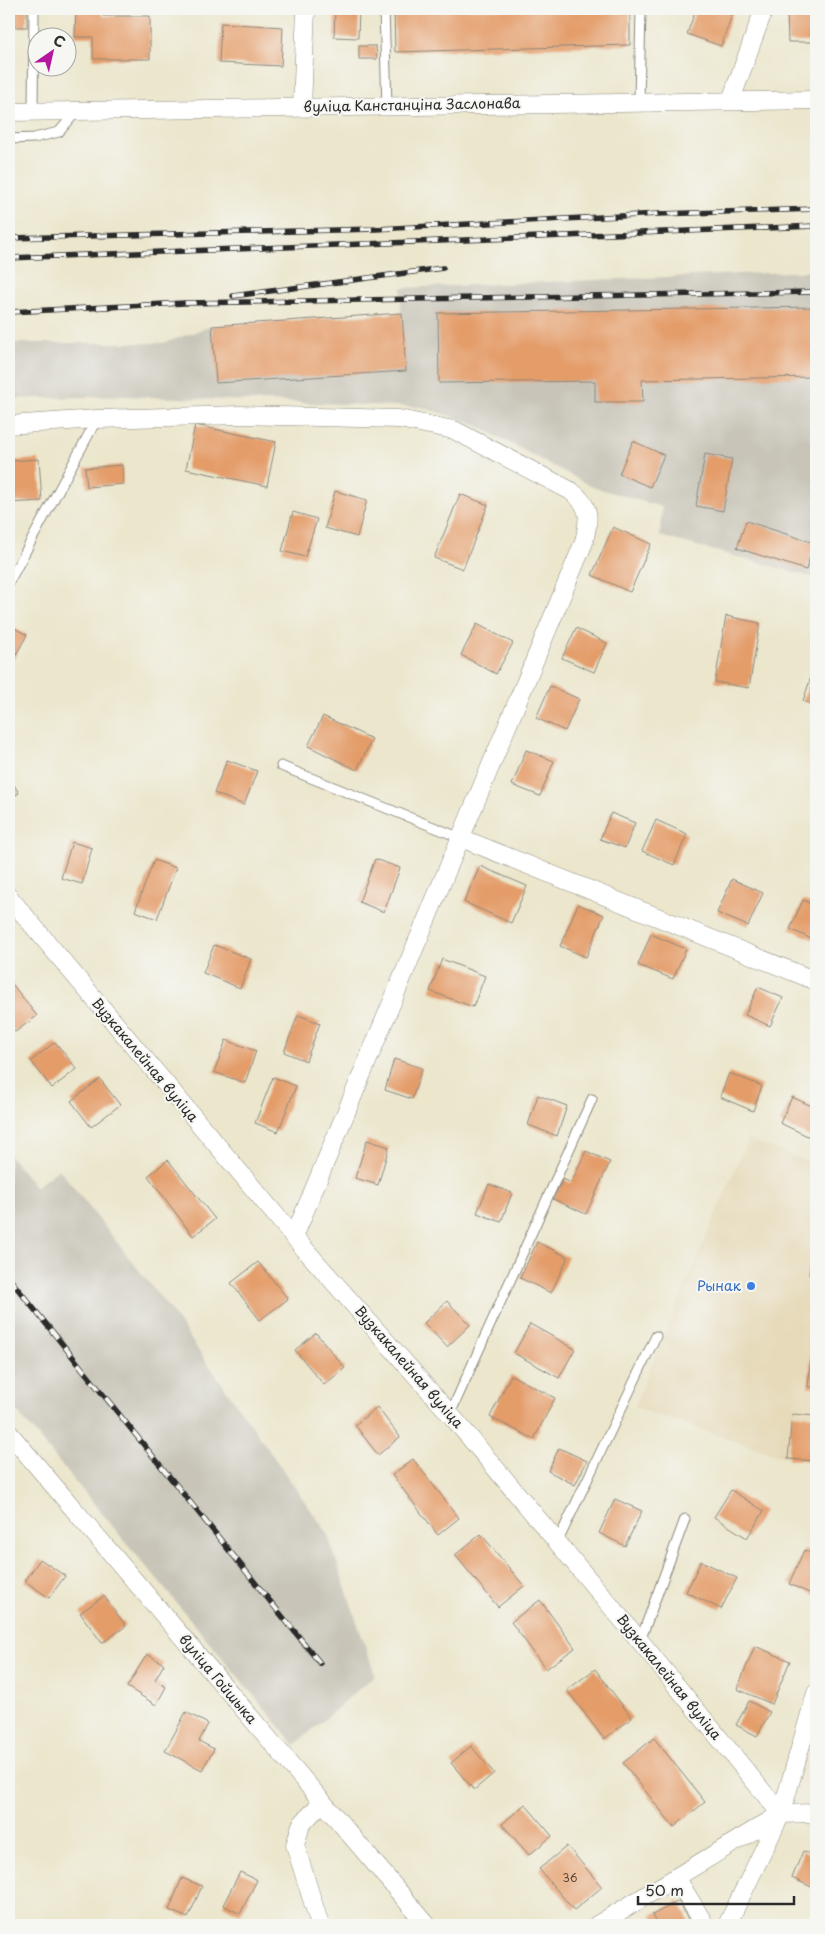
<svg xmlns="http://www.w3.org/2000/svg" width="825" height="1934" viewBox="0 0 825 1934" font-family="'Playpen Sans',sans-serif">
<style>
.built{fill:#e6daba}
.industrial{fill:#c8c4b8}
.building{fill:#e49c69}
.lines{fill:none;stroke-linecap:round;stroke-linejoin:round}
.service-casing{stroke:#8b887c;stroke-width:11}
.minor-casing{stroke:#8b887c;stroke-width:19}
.service{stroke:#fff;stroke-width:9}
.minor{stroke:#fff;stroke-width:18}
.rail-casing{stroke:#2b2b2b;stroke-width:5.5}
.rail{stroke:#f6f6f2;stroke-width:4;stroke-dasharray:11;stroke-linecap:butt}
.shop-dot{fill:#3f7fe0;stroke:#f6f6f2;stroke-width:2}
.labels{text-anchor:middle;stroke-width:4;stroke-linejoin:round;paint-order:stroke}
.number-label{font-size:11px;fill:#59473a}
.street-label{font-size:14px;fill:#2b2b2b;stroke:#f6f6f2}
.shop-label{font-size:14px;fill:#366cbe;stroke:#f6f6f2;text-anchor:end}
</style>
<rect width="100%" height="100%" fill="#f6f6f2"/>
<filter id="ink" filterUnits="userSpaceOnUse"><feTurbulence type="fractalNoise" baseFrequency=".02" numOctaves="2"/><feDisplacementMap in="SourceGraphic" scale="10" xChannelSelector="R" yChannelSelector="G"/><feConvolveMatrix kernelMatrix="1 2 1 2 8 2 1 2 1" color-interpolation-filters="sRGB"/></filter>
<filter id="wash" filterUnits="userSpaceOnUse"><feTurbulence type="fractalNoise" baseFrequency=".0096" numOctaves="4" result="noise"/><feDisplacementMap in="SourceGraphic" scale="20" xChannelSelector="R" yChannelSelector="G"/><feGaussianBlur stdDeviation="1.12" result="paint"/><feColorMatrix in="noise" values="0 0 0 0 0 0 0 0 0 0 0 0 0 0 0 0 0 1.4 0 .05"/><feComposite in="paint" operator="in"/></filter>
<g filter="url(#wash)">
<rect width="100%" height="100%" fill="#ebe6cc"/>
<path class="built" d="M748,1139L816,1165V1461L788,1459L634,1407Z"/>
<g class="industrial">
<path d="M816,271V578L660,536L662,507L593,487L472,423L421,407L122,396L9,399V343H164L212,326L401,313V288Z"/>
<path d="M9,1155L36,1187L59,1169L168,1307L327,1533L375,1675L295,1745L9,1402Z"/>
</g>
<g id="blocks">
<g class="building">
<rect x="9" y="9" width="18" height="18"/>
<path d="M76,9H103V16H150V59H93V37H75Z"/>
<path d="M335,9H359L358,38L334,37Z"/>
<path d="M394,9H630V45L395,52Z"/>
<path d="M696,9H734L721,46L687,34Z"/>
<path d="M787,9H816V42H788Z"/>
<path d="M221,23L283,27L281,66L219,63Z"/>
<path d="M359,46H376L377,59H359Z"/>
<path d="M816,307V377L642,380L643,402H595V381L439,383L438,313Z"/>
<path d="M402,313L406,371L216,383L212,326Z"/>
<path d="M195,425L276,442L267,486L186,469Z"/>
<path d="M633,441L664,455L650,487L619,474Z"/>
<path d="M705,454L732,459L723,511L696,506Z"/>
<path d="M39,459L42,501L9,503V461Z"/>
<path d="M122,465L123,484L87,487L85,468Z"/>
<path d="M335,491L367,500L357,537L325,528Z"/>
<path d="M460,494L488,505L463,569L434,558Z"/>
<path d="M293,512L317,519L305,557L282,551Z"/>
<path d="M746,521L814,543L806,570L737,548Z"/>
<path d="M613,527L651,544L630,592L592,575Z"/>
<path d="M726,616L760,623L749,688L715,682Z"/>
<path d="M477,624L513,643L496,674L461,655Z"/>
<path d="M9,625L27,635L9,667Z"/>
<path d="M576,628L607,643L594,672L562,658Z"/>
<path d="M816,662V706L803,701Z"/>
<path d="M550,686L579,699L565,731L536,718Z"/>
<path d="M323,716L372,739L357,770L308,746Z"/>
<path d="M526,750L554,761L540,796L512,785Z"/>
<path d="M227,760L257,771L244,805L214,793Z"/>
<path d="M9,777L19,793L9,799Z"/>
<path d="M611,813L635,823L625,848L600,839Z"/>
<path d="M656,820L687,834L674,865L642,851Z"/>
<path d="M72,842L92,848L82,884L61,878Z"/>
<path d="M375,859L400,868L384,912L359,902Z"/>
<path d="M154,860L176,868L157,919L135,911Z"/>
<path d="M480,866L527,886L511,923L464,902Z"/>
<path d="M732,879L763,893L748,926L717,913Z"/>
<path d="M803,900L816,906V941L790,929Z"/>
<path d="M578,904L604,915L586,957L560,946Z"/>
<path d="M651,934L686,949L673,979L638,965Z"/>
<path d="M214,945L251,959L240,988L203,973Z"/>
<path d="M442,959L485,976L473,1007L430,991Z"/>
<path d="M9,980L37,1016L15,1032L9,1024Z"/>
<path d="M758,987L783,998L770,1026L745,1015Z"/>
<path d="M298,1015L320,1023L306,1061L284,1052Z"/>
<path d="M226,1040L256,1051L245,1083L214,1072Z"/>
<path d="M55,1042L77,1069L52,1088L31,1061Z"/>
<path d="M394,1059L422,1068L412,1099L385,1090Z"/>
<path d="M729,1073L762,1086L753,1111L720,1097Z"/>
<path d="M273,1077L296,1086L278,1132L255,1123Z"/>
<path d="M100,1079L120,1105L91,1127L71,1101Z"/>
<path d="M538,1095L567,1106L557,1136L528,1125Z"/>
<path d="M792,1097L816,1108V1140L780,1123Z"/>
<path d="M367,1140L389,1147L378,1185L355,1178Z"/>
<path d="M586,1151L610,1162L586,1214L553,1199L563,1179L571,1183Z"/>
<path d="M168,1160L215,1219L193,1236L148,1176Z"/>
<path d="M489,1184L512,1193L501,1222L477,1213Z"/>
<path d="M815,1208H816V1276L809,1275Z"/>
<path d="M537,1242L568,1257L551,1293L520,1278Z"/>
<path d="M258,1262L288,1299L260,1320L231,1283Z"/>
<path d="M447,1301L470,1325L447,1347L424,1323Z"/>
<path d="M815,1321H816V1387H808Z"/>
<path d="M530,1324L575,1349L559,1378L514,1353Z"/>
<path d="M316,1333L345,1368L324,1385L295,1350Z"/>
<path d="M511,1375L555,1398L534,1439L490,1417Z"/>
<path d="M377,1407L400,1437L378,1455L355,1425Z"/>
<path d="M792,1414L816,1416V1461L788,1459Z"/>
<path d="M559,1448L587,1461L575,1485L548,1471Z"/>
<path d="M413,1459L459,1518L438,1535L392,1475Z"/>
<path d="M731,1490L764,1511L747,1538L714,1517Z"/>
<path d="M615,1499L642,1511L625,1546L599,1533Z"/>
<path d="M481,1534L524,1586L498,1607L455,1555Z"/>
<path d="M804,1550L816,1555V1596L789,1584Z"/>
<path d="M40,1559L65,1576L49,1598L25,1581Z"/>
<path d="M701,1561L737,1578L721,1609L686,1592Z"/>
<path d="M104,1596L126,1626L102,1643L80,1613Z"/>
<path d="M540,1600L575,1648L546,1669L511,1622Z"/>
<path d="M755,1646L790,1661L772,1704L737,1689Z"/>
<path d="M147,1654L164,1664L155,1680L166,1687L156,1705L127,1687Z"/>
<path d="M595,1669L632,1718L604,1739L567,1690Z"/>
<path d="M749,1701L770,1712L757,1736L736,1725Z"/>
<path d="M186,1712L208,1724L199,1741L214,1749L202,1770L165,1751Z"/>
<path d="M654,1738L705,1802L674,1827L623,1763Z"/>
<path d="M471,1746L494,1773L474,1790L451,1763Z"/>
<path d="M525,1804L552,1836L529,1855L502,1824Z"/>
<path d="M567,1846L602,1887L574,1910L539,1869Z"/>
<path d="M803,1851L816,1857V1889L792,1878Z"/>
<path d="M240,1872L257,1880L240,1914L223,1905Z"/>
<path d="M182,1878L202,1886L188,1918L169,1910Z"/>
<path d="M679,1901L691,1925H657L652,1915Z"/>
</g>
</g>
</g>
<g filter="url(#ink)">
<use href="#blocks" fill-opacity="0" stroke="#8b887c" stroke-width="1"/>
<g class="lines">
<defs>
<g id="service">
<path d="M384,9L387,106"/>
<path d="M639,102L641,9"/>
<path d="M33,111L34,9"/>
<path d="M9,139L34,138L59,132L76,112"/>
<path d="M9,582L97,419"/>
<path d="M281,766L461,838"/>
<path d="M450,1414L592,1099"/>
<path d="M557,1543L656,1336"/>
<path d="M640,1641L685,1519"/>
</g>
<g id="minor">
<path d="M731,100L764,9"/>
<path d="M302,107L306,9"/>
<path d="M9,112L816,100"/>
<path d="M9,425L97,419L240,415L399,419L454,430L571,491C592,507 589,518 584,542L294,1237"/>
<path d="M461,838L816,981"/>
<path d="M9,897L294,1237L450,1414L640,1641L781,1814"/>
<path d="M9,1433L427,1925"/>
<path d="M676,1877L705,1925"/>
<path d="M320,1925L295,1845L301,1825L322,1802"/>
<path d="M597,1925L781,1814L816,1813"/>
<path d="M727,1925L781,1814L816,1693"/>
</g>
</defs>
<use href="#service" class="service-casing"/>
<use href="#minor" class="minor-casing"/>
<use href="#service" class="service"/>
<use href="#minor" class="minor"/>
<defs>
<g id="rail">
<path d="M9,238L376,229L659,214L816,209"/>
<path d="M9,258L816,226"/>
<path d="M233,296L443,268"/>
<path d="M9,312L185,303L816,292"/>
<path d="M9,1278L320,1663"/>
</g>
</defs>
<use href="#rail" class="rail-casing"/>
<use href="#rail" class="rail"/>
</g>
</g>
<circle class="shop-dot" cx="751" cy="1286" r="5"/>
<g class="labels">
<g class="number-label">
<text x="570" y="1882">36</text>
</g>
<g class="street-label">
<text transform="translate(412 105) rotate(-1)" y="5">вуліца Канстанціна Заслонава</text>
<text transform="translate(145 1060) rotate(50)" y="5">Вузкакалейная вуліца</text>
<text transform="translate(409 1367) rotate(49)" y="5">Вузкакалейная вуліца</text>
<text transform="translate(669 1677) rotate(51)" y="5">Вузкакалейная вуліца</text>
<text transform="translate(218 1679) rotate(50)" y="5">вуліца Гойшыка</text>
</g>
<g class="shop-label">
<text x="741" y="1291">Рынак</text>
</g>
</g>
<rect width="825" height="1934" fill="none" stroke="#f6f6f2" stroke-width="30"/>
<g transform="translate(52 52) rotate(34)"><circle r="24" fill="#f6f6f2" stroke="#a5a5a2"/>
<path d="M0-4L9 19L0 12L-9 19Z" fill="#b5179e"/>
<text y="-8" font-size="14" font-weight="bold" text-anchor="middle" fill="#2b2b2b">С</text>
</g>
<path d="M638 1896v8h156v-8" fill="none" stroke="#2b2b2b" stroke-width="2.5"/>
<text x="645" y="1896" font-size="15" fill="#2b2b2b" stroke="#f6f6f2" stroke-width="4" paint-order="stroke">50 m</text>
</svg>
